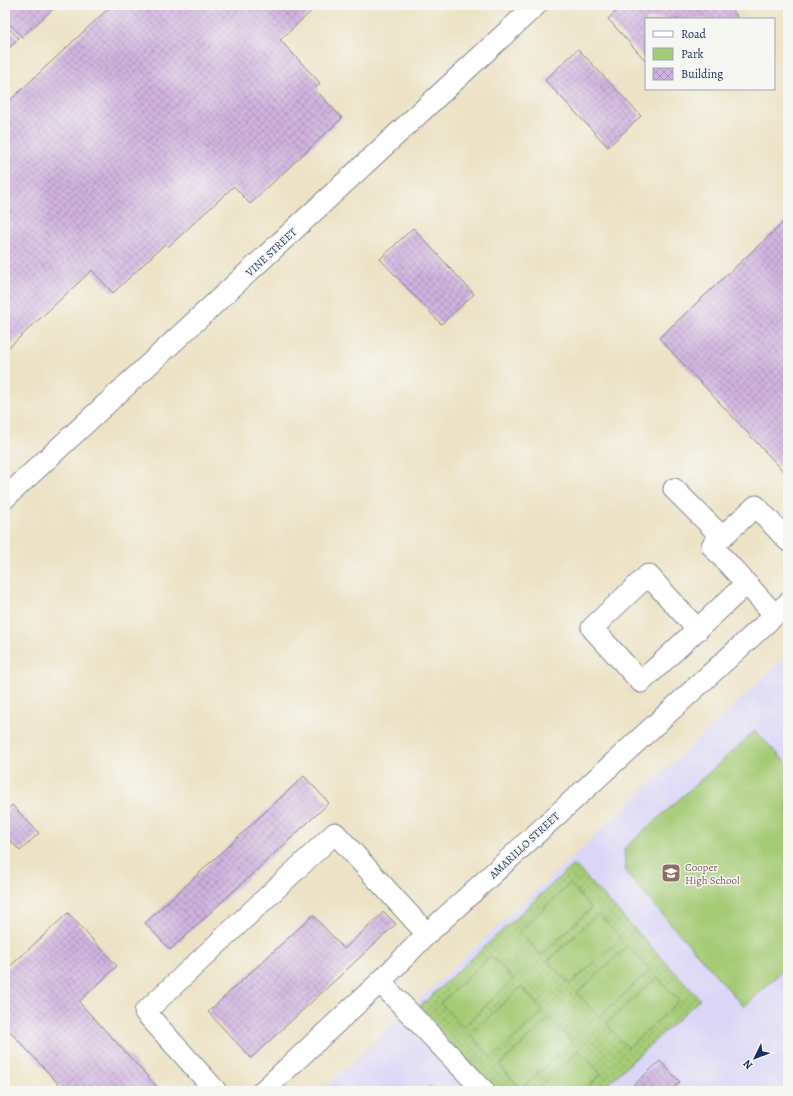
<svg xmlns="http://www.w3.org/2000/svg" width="793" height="1096" viewBox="0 0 793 1096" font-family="Alegreya,serif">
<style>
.built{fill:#dbd6f7}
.green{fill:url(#green-dots);stroke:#607d6a}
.pitch{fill:#a5cb75;stroke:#607d6a}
.building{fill:url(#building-cross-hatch)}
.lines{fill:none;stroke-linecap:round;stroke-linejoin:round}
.minor-casing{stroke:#848892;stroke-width:23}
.minor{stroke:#fff;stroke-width:21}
.labels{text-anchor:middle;stroke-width:3;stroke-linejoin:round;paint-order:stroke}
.street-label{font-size:11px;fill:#1b2f5e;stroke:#f6f6f2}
.education-label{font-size:11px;fill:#785e54;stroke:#f6f6f2;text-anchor:start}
</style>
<defs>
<pattern id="green-dots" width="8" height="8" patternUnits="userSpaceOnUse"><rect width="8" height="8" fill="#a5cb75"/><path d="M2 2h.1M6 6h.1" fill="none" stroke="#86a563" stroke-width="1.8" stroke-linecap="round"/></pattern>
<pattern id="building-cross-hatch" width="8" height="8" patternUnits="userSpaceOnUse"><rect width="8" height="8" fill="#d1b3df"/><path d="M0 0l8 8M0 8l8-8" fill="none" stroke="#a992b8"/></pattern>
</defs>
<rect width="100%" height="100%" fill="#f6f6f2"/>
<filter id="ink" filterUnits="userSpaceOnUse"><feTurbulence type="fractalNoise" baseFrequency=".025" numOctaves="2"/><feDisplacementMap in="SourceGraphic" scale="8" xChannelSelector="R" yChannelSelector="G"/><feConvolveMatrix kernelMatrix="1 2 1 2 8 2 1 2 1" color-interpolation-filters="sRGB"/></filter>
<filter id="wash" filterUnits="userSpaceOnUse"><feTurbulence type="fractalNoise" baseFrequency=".012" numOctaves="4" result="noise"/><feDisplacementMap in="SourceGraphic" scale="16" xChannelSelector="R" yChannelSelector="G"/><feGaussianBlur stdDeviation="0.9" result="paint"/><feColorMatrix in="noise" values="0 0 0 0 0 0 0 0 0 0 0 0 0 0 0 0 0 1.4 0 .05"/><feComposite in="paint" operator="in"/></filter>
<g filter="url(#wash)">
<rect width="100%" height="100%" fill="#ede2c5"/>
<path class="built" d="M788,655V1091H322Z"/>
<path class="green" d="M574,864L700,999L600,1091H495L418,1008Z"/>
<g class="pitch">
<path d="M755,731L788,764V963L772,981L744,1007L626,873L624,849Z"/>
<path d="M570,884L591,908L541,955L519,931Z"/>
<path d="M598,914L621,938L570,984L548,961Z"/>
<path d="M628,946L650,970L599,1017L577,993Z"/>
<path d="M491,956L513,980L463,1027L440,1003Z"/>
<path d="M657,977L679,1001L628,1048L606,1024Z"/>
<path d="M521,987L543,1011L492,1058L470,1034Z"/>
<path d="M550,1018L572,1042L521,1089L500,1065Z"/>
<path d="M579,1050L601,1074L583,1091H535Z"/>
</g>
<g id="blocks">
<g class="building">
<path d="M5,5H57L22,37L5,19Z"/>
<path d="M112,5H318L280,40L320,83L315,89L342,118L250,204L234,186L168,247L165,244L113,293L92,270L5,351V105Z"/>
<path d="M623,5H717L719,7L722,5H727L737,16L734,19H646V61L608,19Z"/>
<path d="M5,24L19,39L5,52Z"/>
<path d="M578,49L641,116L608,147L545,80Z"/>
<path d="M788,218V476L659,338Z"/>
<path d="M413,228L474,294L441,324L380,259Z"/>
<path d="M304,776L329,803L170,950L145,923Z"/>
<path d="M12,805L39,833L20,851L5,835V812Z"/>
<path d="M384,912L396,924L251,1058L208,1012L313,915L344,949Z"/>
<path d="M68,913L117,966L79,1002L161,1091H65L5,1026V971Z"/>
<path d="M660,1061L680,1082L670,1091H627Z"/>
<path d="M431,1085L437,1091H424Z"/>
</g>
</g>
</g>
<g filter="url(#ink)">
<use href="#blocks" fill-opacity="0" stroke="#848892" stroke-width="1"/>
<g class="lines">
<defs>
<g id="minor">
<path d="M674,489L722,537"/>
<path d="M5,498L536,5"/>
<path d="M775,615L712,546L756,506L788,541"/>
<path d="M698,630L648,575L592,628L641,682L746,584"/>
<path d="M380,982L484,1091"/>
<path d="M216,1091L145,1012L335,833L427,934"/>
<path d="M263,1091L380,982L427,934L788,603"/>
</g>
</defs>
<use href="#minor" class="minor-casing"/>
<use href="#minor" class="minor"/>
</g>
</g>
<defs>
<symbol id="school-square" viewBox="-11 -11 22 22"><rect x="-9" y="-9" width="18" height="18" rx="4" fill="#8d6e63" stroke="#f6f6f2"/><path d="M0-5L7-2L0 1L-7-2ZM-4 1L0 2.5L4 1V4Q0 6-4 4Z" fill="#fff"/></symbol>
</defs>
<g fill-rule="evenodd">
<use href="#school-square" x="660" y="862" width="22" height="22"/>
</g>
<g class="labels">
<g class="street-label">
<text transform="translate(271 252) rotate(-43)" y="4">VINE STREET</text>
<text transform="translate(524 845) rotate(-43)" y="4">AMARILLO STREET</text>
</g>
<g class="education-label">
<text x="685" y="871">Cooper<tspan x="685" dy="13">High School</tspan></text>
</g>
</g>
<rect width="793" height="1096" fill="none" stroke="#f6f6f2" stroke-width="20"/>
<rect x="645" y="18" width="130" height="72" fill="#f6f6f2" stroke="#9ea6b7"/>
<rect x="653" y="31" width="20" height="6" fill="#ffffff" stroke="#9ea6b7"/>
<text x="681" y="38" font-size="12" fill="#1b2f5e">Road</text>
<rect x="653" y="48" width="20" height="12" fill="#a5cb75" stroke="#9ea6b7"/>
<text x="681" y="58" font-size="12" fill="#1b2f5e">Park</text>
<rect x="653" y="68" width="20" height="12" fill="url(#building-cross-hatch)" stroke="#9ea6b7"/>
<text x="681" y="78" font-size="12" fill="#1b2f5e">Building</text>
<g transform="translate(755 1058) rotate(227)" stroke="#f6f6f2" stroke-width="3" paint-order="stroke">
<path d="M0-3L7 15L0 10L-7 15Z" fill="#1b2f5e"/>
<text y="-6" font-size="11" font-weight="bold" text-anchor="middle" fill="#1b2f5e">N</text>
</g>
</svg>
